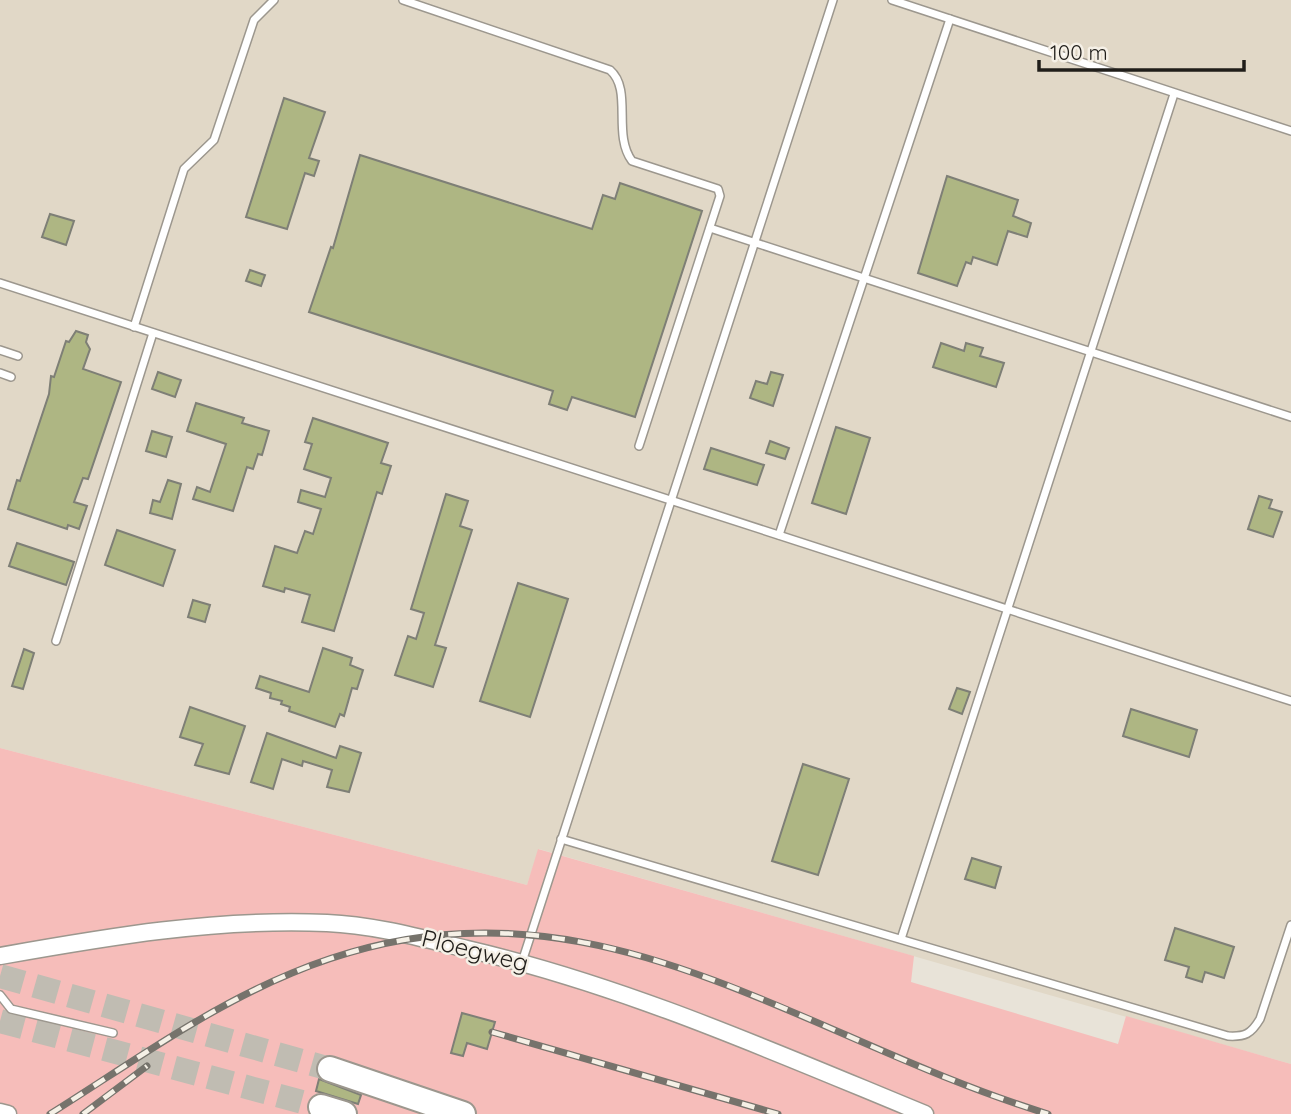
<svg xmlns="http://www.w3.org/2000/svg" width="1291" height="1114" viewBox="0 0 1291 1114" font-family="Quicksand,sans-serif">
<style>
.built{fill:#e1d8c7}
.green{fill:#f6bdba}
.building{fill:#aeb683;stroke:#7e7f76;stroke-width:2}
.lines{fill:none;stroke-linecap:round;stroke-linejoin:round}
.motorway-tunnel{stroke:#c0bcb2;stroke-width:24;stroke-dasharray:24 12;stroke-linecap:butt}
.service-casing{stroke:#9c978e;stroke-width:10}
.tertiary-casing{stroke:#9c978e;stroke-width:19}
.motorway-casing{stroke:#9c978e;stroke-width:28}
.service{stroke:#fff;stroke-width:7}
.tertiary{stroke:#fff;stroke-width:16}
.motorway{stroke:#fff;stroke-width:24}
.rail-casing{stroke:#76736c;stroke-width:7}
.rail{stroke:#f5f0e6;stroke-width:4.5;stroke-dasharray:13;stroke-linecap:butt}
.labels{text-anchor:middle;stroke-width:5;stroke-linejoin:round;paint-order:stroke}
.street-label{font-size:24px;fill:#201e1a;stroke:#f5f0e6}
</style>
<rect width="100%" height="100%" fill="#e8e3d8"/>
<path class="built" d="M0,0H1291V1064L539,849L527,885L0,748Z"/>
<path class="green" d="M0,748L527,885L538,849L914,956L911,982L1118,1044L1126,1016L1291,1064V1114H0Z"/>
<g class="building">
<path d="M284,98L325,112L309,158L319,161L314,176L305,173L287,229L246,217Z"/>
<path d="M360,155L592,229L603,195L615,199L620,183L702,211L635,417L572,397L567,410L549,404L553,391L309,312L331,247L333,248Z"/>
<path d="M947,176L1018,200L1013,216L1031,223L1027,237L1008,231L997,265L973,257L971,264L966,262L957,286L918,273Z"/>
<path d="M50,214L74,221L66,245L42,237Z"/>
<path d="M250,270L265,275L261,286L246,281Z"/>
<path d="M76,331L88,335L86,342L90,349L83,369L121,382L88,479L83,478L74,502L87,506L79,529L68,525L67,529L8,509L17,480L20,481L49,394L51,376L54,377L66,341L69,342Z"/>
<path d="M941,343L964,351L966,343L983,348L980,356L1004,363L996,387L933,367Z"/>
<path d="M158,372L181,380L175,397L152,389Z"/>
<path d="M771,372L783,375L773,406L750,398L756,381L767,384Z"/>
<path d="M196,403L244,418L242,423L269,431L262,455L258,454L253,469L247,467L233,511L193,499L197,487L210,492L226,444L187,431Z"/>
<path d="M313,418L388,443L381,463L391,466L382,494L377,492L334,631L302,622L310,595L285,588L284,592L263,586L275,546L297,553L305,531L313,534L321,509L298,502L301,490L325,497L331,478L304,469L312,444L305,442Z"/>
<path d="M836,427L870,438L846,514L812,503Z"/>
<path d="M152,431L172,437L166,457L146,451Z"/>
<path d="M770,441L789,448L785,459L766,453Z"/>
<path d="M711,448L764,465L757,485L704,469Z"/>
<path d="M168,480L181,484L172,519L150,513L153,500L160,502Z"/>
<path d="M446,494L468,501L460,526L472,530L435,645L446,648L433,687L395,675L408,636L416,639L424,613L411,609Z"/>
<path d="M1259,496L1272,500L1269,508L1282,512L1273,537L1248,529Z"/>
<path d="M117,530L175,550L163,586L105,565Z"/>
<path d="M17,543L74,562L66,585L9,566Z"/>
<path d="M518,583L568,599L530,717L480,701Z"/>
<path d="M193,600L210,605L205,622L188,617Z"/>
<path d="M323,648L352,658L350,665L363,670L357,689L352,688L344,716L340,714L335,727L289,711L290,707L281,704L282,701L270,698L271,693L256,688L260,676L309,692Z"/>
<path d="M24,649L34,653L23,689L12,686Z"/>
<path d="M957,688L970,692L962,714L949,709Z"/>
<path d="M190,707L245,726L229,774L195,765L203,744L180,737Z"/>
<path d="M1131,709L1197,730L1189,757L1123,736Z"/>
<path d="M267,733L336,758L340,746L361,753L349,792L327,787L332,770L303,761L302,766L282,759L273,789L251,782Z"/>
<path d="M803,764L849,779L818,875L772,861Z"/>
<path d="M972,858L1001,867L995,888L965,879Z"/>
<path d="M1175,928L1234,947L1224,978L1205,972L1202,982L1186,977L1189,967L1165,960Z"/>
<path d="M462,1013L495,1022L487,1049L467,1043L463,1056L451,1053Z"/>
<path d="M319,1079L361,1095L358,1104L316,1091Z"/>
</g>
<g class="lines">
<g class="motorway-tunnel">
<path d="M0,976L330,1069"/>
<path d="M0,1021L321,1107"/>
</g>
<defs>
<g id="service">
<path d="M403,0L610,70C633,90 612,134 632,161L718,189L720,196L639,446"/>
<path d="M892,0L1291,131"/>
<path d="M710,228L1291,417"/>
<path d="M0,283L1291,701"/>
<path d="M134,327L184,169L214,140L254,20L274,0"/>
<path d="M0,350L18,356"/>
<path d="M0,373L11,377"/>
<path d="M779,535L950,19"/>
<path d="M56,641L153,333"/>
<path d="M561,839L1228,1036C1245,1037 1251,1034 1260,1019L1291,925"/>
<path d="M901,939L1174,94"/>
<path d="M522,962L833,0"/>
<path d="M0,995L11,1009L113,1033"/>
</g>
<g id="tertiary">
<path d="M0,956C107,937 217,918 327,923C374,925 421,938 467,949C626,986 774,1052 925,1114"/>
<path d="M0,1112L8,1114"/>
</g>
<g id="motorway">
<path d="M330,1069L463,1114"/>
<path d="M321,1107L344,1114"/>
</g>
</defs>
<use href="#service" class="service-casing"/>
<use href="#tertiary" class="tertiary-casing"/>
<use href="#motorway" class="motorway-casing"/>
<use href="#service" class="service"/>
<use href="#tertiary" class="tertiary"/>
<use href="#motorway" class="motorway"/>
<defs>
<g id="rail">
<path d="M492,1032L778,1114"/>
<path d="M50,1114C128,1065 207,1008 292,973C581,853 785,1033 1048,1114"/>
<path d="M83,1114L147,1066"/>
</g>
</defs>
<use href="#rail" class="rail-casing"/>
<use href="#rail" class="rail"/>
</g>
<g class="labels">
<g class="street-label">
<text transform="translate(475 951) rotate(14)" y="8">Ploegweg</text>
</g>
</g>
<path d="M1039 60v10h205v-10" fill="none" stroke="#201e1a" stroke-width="3.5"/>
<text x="1050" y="60" font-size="21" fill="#201e1a" stroke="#f5f0e6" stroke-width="5" paint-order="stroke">100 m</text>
</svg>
